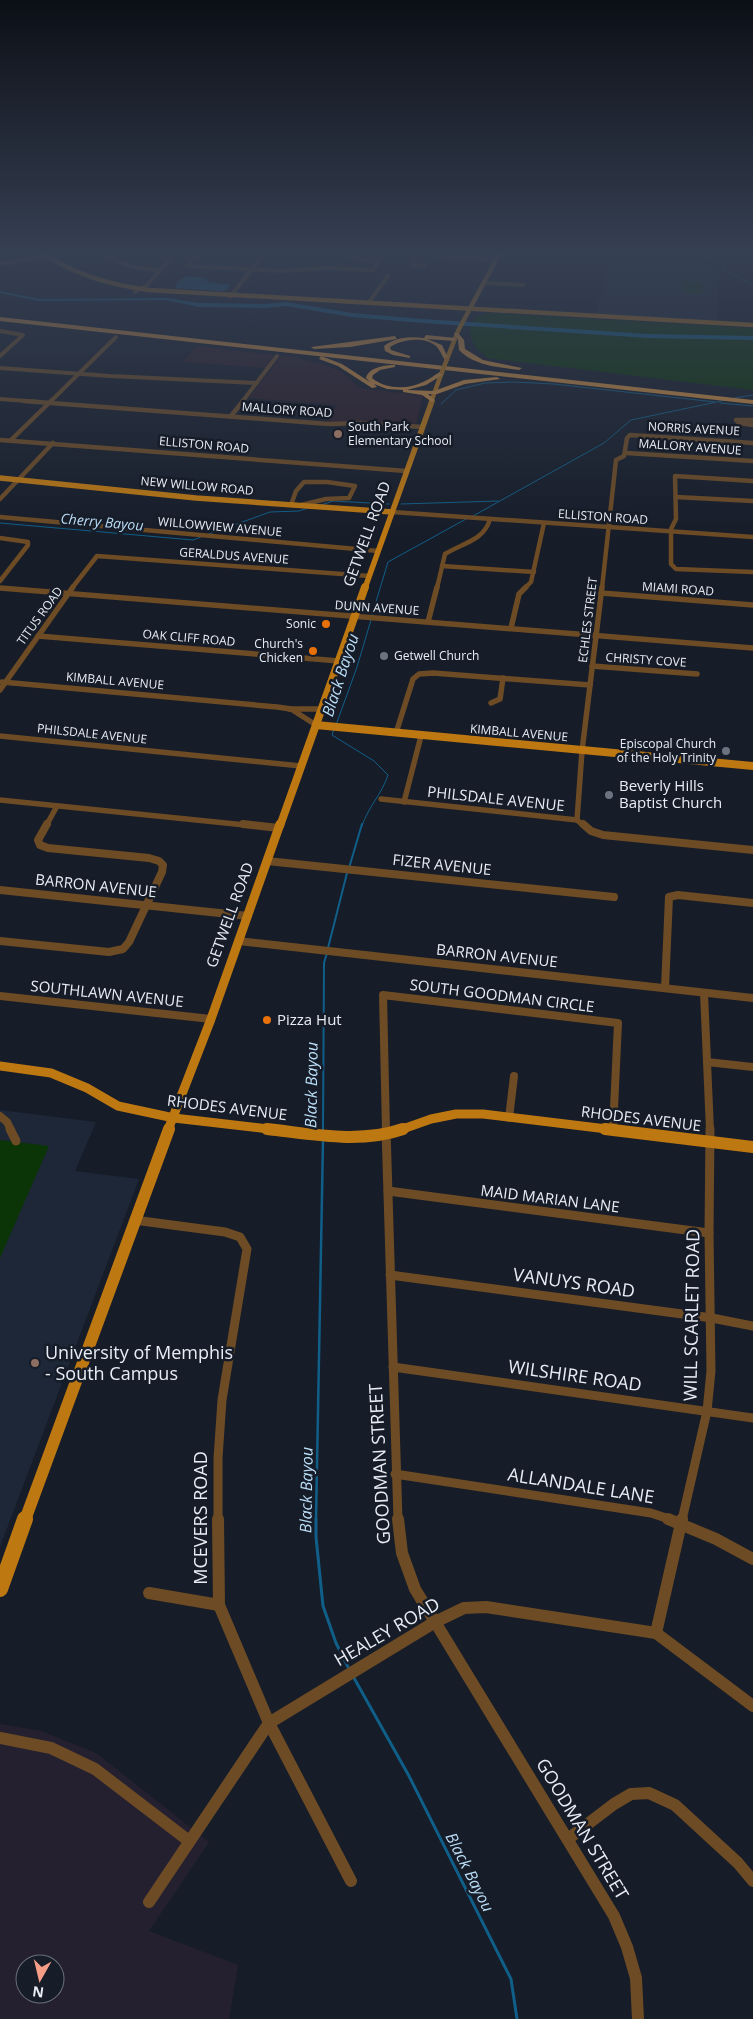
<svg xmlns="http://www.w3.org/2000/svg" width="753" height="2019" viewBox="0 0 753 2019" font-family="'Open Sans',sans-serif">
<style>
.commercial{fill:#252030;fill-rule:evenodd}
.industrial{fill:#2d1e29}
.built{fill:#1d2737}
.green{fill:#0b3507}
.water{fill:#105f89}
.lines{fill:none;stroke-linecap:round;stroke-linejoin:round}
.stream-far3{stroke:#105f89;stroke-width:1}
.stream-far2{stroke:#105f89;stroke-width:2}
.stream-far1{stroke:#105f89;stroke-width:2.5}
.stream{stroke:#105f89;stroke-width:3}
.river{fill:#105f89;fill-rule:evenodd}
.minor-far5{stroke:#6d4b24;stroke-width:4}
.minor-far4{stroke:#6d4b24;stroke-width:4.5}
.minor-far3{stroke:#6d4b24;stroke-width:5.5}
.minor-far2{stroke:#6d4b24;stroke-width:8}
.minor-far1{stroke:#6d4b24;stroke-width:9}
.minor{stroke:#6d4b24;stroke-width:12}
.major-far5{stroke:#be7811;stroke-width:4.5}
.major-far4{stroke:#be7811;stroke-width:5.5}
.major-far3{stroke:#be7811;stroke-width:8}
.major-far2{stroke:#be7811;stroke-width:9}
.major-far1{stroke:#be7811;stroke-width:12}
.major{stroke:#be7811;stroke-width:16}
.highway{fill:#d38f3d;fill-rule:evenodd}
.major-bridge{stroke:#be7811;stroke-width:4.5}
.education-dot{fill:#8d6e63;stroke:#161c28;stroke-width:2}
.food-dot{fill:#e8710a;stroke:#161c28;stroke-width:2}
.worship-dot{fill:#6b7280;stroke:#161c28;stroke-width:2}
.labels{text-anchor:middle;stroke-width:5;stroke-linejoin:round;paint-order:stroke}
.far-street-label{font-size:12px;fill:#e8edf5;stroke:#161c28}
.far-poi-label{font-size:12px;fill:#e8edf5;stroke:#161c28;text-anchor:end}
.far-water-label{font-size:14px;font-style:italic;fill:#baddf6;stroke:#161c28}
.street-label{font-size:15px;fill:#e8edf5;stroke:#161c28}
.poi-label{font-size:15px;fill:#e8edf5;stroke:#161c28;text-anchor:start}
.water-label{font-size:16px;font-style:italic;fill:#baddf6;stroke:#161c28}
.near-street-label{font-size:18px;fill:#e8edf5;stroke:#161c28}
.near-poi-label{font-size:18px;fill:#e8edf5;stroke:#161c28;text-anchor:start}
</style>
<rect width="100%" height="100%" fill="#161c28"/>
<path class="commercial" d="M0,1724L41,1731L96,1753L209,1842L149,1931L238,1965L229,2019H0ZM25,1964H55V1994H25Z"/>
<g class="industrial">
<path d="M197,346L274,355L265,368L183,362Z"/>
<path d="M282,355L295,357L327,366L342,372L359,387L367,389L423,396L416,424L327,422L337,405L249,398Z"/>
</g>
<g class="built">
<path d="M609,258L719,264L718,321L596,314Z"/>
<path d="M0,1110L96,1122L75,1171L139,1179L0,1547Z"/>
</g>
<g class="green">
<path d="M683,280L703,281L702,294L681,293Z"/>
<path d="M487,313L753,328V390L488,358L475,347L469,331L475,318Z"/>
<path d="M0,1140L49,1146L0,1258Z"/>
</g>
<path class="water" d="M186,276L205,278L208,282L231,285L226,290L222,291L175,288L178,281Z"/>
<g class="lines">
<g class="stream-far3">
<path d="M707,256L724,264V270L753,285"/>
<path d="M735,398L753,395"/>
<path d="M720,403L753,406"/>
<path d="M441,404L456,390L485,383L514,382L554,384L715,402"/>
<path d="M401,504L498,501"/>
<path d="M321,505L333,501L389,504"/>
<path d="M473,516L604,443L631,420L726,400"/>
<path d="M0,523L193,540L201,537"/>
<path d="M209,534L270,512L299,511L308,508"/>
<path d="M372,615L388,562L466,519"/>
<path d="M336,725L357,667L371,620"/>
<path d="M334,729L332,735L374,761L388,775C382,794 368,807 362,826"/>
</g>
<g class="stream-far2">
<path d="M349,868L362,824"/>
<path d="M328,948L347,873"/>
<path d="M323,1130L324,963L327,953"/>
</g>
<path class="stream-far1" d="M316,1520L323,1140"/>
<g class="stream">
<path d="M316,1519V1537L323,1606L336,1643L349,1669"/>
<path d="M354,1678L409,1776L511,1979L517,2019"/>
</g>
<path class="river" d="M0,291L39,299L166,298L199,303L265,304L286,302L352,313L423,319L648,334L753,336V340L648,338L423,323L352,317L286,306L265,308L199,307L166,300L39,301L0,293Z"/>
<g class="minor-far5">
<path d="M106,256L132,267L160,270"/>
<path d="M417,256L412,265L425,266"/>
<path d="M436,256L497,260"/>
<path d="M0,264L48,256"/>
<path d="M187,266L283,271L328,268L373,270L379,262L359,260L358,257L350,256"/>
<path d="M187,266L196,256"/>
<path d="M484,283L523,285"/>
<path d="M135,292L147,285L170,259L169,256"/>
<path d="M230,297L262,256"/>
<path d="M369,302L388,276"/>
<path d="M0,331L23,335L0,356"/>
<path d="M0,368L110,376L257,383"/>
<path d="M0,399L40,402"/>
<path d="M50,402L116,337"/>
<path d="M242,402L277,356"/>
</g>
<g class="minor-far4">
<path d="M24,401L329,424L361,423L423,427"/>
<path d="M231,416L243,401"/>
<path d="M753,420H736L739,423L753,425"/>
<path d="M0,440L406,471"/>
<path d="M11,440L51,401"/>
<path d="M626,453L753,461"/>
<path d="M753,481L675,476L676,519L671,529V564L676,569L753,572"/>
<path d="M676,497L753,501"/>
<path d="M0,499L53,443"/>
<path d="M291,505L296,491L304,482H327L355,486L349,498L326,499L301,505"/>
<path d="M392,512L753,537"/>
<path d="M0,517L378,551"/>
<path d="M0,538L28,542V545L0,581"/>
<path d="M442,566L534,572"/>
<path d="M72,588L97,556L369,576"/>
<path d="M437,588L445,554C462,543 484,541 490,519"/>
<path d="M525,588L531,582L544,523"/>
<path d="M602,588L616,460L624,456L627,438L630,435L753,443"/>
</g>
<g class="minor-far3">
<path d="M0,588L753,648"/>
<path d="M601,593L753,605"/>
<path d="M428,622L437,587"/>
<path d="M511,628L519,594L526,587"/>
<path d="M38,636L339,661"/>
<path d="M592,666L697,674"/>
<path d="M2,682L277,707L291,709L316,725"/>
<path d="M0,690L73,587"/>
<path d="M491,703L500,699L503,678"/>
<path d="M289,709H321"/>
<path d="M396,733L413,679L419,674L433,673L590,685"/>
<path d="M0,736L301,766"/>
<path d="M381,799L577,820L584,826"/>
<path d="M0,800L255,826"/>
<path d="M404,802L421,736"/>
<path d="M577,820L582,751L602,587"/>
<path d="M46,826L57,806"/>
</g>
<g class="minor-far2">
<path d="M243,824L279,828"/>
<path d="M583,824L591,831L603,835L753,850"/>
<path d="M267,861L614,897"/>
<path d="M0,890L248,916"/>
<path d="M0,941L109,952L123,949L129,942L162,872L163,865L159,861L149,858L48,848L40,845L38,840L47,824"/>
<path d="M238,941L753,998"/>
<path d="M665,988L669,897L678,895L753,903"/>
<path d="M704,993L710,1130"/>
<path d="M0,996L211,1019"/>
<path d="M707,1062L753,1067"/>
<path d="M0,1116L7,1122L11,1130"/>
<path d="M509,1118L514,1076"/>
<path d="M386,1130L383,995L618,1023L613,1130"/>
</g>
<g class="minor-far1">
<path d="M10,1129L16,1141"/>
<path d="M386,1129L398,1520"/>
<path d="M388,1191L709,1233"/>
<path d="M134,1220L225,1232L240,1237L247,1249L222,1400L218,1458V1520"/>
<path d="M390,1275L712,1318L753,1326"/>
<path d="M393,1367L753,1418"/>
<path d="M395,1474L651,1513L672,1520"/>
<path d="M682,1520L707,1411L711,1371L709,1233L710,1129"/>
</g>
<g class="minor">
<path d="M218,1519L219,1605L269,1723L351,1881"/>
<path d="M398,1519L402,1553L415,1589L614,1916L627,1947L636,1978L638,2019"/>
<path d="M668,1519L716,1539L753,1559"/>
<path d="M149,1593L219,1605"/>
<path d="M656,1633L682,1519"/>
<path d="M0,1738L51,1748L95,1769L189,1841"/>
<path d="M568,1839L614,1804L631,1794L649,1793L675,1805L738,1863L753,1881"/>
<path d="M149,1902L269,1723L435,1622L464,1608L486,1607L656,1633L753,1706"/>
</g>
<g class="major-far5">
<path d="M47,256C79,276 112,285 149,290L753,325"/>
<path d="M447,359L458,331L498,256"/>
<path d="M431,402L442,372"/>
</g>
<g class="major-far4">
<path d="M0,478L196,498L392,512"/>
<path d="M365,588L432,401"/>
</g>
<g class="major-far3">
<path d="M316,725L753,766"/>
<path d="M280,826L365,587"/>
</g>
<g class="major-far2">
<path d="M0,1066L51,1073L87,1088L118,1106L174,1118L278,1130"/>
<path d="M168,1130L211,1019L280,824"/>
<path d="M400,1130L431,1119L456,1114H483L615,1130"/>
</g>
<g class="major-far1">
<path d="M267,1129C312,1134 360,1144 403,1129"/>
<path d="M605,1129L753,1147"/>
<path d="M25,1520L169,1129"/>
</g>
<path class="major" d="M0,1589L25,1519"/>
<g class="highway">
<path d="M0,317L753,400V404L0,321Z"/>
<path d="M454,333H458L464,340L465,349L483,360L522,368L519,370C498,367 475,366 459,350L458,340Z"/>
<path d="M426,335L456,338L454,341L427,339L442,345L449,360H445C442,356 440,350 436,346C424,336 402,339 390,347L391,350L410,356V358L393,355L385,351L384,346C395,337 411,336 424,338Z"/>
<path d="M395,336L397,339L350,347L314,349L311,347Z"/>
<path d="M321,356L342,364L370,382L366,378C369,367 385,365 395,365V367L380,370L373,375L372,378C385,389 407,390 423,382C429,380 434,375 440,372H444V374L426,385L407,390L434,391L464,380L497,377L500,379L465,384L437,394H428L435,400L432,402L422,395L403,392V390L387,389L374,384L377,387L372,388L338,366L319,359Z"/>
</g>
<path class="major-bridge" d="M442,372L447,359"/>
</g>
<linearGradient id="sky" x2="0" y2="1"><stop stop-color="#0c0f16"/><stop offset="0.47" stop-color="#364053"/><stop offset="1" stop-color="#364053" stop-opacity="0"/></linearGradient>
<rect width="753" height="539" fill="url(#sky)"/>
<g class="education-dot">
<circle cx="338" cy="434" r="5"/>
<circle cx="35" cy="1363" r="5"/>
</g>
<g class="food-dot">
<circle cx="326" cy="624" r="5"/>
<circle cx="313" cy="651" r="5"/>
<circle cx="267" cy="1020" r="5"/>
</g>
<g class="worship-dot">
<circle cx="384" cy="656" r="5"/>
<circle cx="726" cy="751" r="5"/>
<circle cx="609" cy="795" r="5"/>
</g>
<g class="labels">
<g class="far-street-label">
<text transform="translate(287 410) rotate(4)" y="4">MALLORY ROAD</text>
<text transform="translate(694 429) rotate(3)" y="4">NORRIS AVENUE</text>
<text transform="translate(204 445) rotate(5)" y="4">ELLISTON ROAD</text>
<text transform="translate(690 447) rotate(4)" y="4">MALLORY AVENUE</text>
<text transform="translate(197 486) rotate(5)" y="4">NEW WILLOW ROAD</text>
<text transform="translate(603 517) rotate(4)" y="4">ELLISTON ROAD</text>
<text transform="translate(220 527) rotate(5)" y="4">WILLOWVIEW AVENUE</text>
<text transform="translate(234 556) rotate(4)" y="4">GERALDUS AVENUE</text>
<text transform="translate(678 589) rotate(4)" y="4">MIAMI ROAD</text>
<text transform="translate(377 608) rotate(4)" y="4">DUNN AVENUE</text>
<text transform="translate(40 616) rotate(-54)" y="4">TITUS ROAD</text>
<text transform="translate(588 620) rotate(-83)" y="4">ECHLES STREET</text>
<text transform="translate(189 638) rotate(5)" y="4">OAK CLIFF ROAD</text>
<text transform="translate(646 660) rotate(4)" y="4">CHRISTY COVE</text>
<text transform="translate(115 681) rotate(5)" y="4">KIMBALL AVENUE</text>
<text transform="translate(519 733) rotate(5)" y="4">KIMBALL AVENUE</text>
<text transform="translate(92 734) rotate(6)" y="4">PHILSDALE AVENUE</text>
</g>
<g class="far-poi-label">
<text x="348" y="431" text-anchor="start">South Park<tspan x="348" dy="14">Elementary School</tspan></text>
<text x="316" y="628">Sonic</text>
<text x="303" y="648">Church's<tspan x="303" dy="14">Chicken</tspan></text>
<text x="394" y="660" text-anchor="start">Getwell Church</text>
<text x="716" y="748">Episcopal Church<tspan x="716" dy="14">of the Holy Trinity</tspan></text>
</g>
<g class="far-water-label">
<text transform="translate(102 522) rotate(5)" y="5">Cherry Bayou</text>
</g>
<g class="street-label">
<text transform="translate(367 534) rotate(-70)" y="5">GETWELL ROAD</text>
<text transform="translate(496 799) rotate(6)" y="5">PHILSDALE AVENUE</text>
<text transform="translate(442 865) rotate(6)" y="5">FIZER AVENUE</text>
<text transform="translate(96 886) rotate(6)" y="5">BARRON AVENUE</text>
<text transform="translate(230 915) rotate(-70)" y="5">GETWELL ROAD</text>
<text transform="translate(497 956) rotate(6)" y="5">BARRON AVENUE</text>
<text transform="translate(107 994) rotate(6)" y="5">SOUTHLAWN AVENUE</text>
<text transform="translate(502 996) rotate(7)" y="5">SOUTH GOODMAN CIRCLE</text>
<text transform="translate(227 1108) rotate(7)" y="5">RHODES AVENUE</text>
<text transform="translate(641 1119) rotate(7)" y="5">RHODES AVENUE</text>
<text transform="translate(550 1199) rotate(7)" y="5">MAID MARIAN LANE</text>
</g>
<g class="poi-label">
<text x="619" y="791">Beverly Hills<tspan x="619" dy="17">Baptist Church</tspan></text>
<text x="277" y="1025">Pizza Hut</text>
</g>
<g class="water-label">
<text transform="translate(340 675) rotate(-72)" y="6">Black Bayou</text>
<text transform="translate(311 1085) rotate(-89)" y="6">Black Bayou</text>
<text transform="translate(306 1490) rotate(-89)" y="6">Black Bayou</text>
<text transform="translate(470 1872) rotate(63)" y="6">Black Bayou</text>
</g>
<g class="near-street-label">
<text transform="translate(574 1283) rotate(8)" y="6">VANUYS ROAD</text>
<text transform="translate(692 1315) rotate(-89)" y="6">WILL SCARLET ROAD</text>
<text transform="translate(575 1376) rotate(8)" y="6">WILSHIRE ROAD</text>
<text transform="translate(380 1464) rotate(-93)" y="6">GOODMAN STREET</text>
<text transform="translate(581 1486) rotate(9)" y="6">ALLANDALE LANE</text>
<text transform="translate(201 1518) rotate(-90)" y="6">MCEVERS ROAD</text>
<text transform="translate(387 1632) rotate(-30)" y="6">HEALEY ROAD</text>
<text transform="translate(582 1829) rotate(59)" y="6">GOODMAN STREET</text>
</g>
<g class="near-poi-label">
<text x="45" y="1359">University of Memphis<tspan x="45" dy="21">- South Campus</tspan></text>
</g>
</g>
<g transform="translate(40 1979) rotate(188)"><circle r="24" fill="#161c28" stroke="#6a707a"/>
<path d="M0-4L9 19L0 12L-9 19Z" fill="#f49e88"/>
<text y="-8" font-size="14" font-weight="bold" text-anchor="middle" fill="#e8edf5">N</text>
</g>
</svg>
